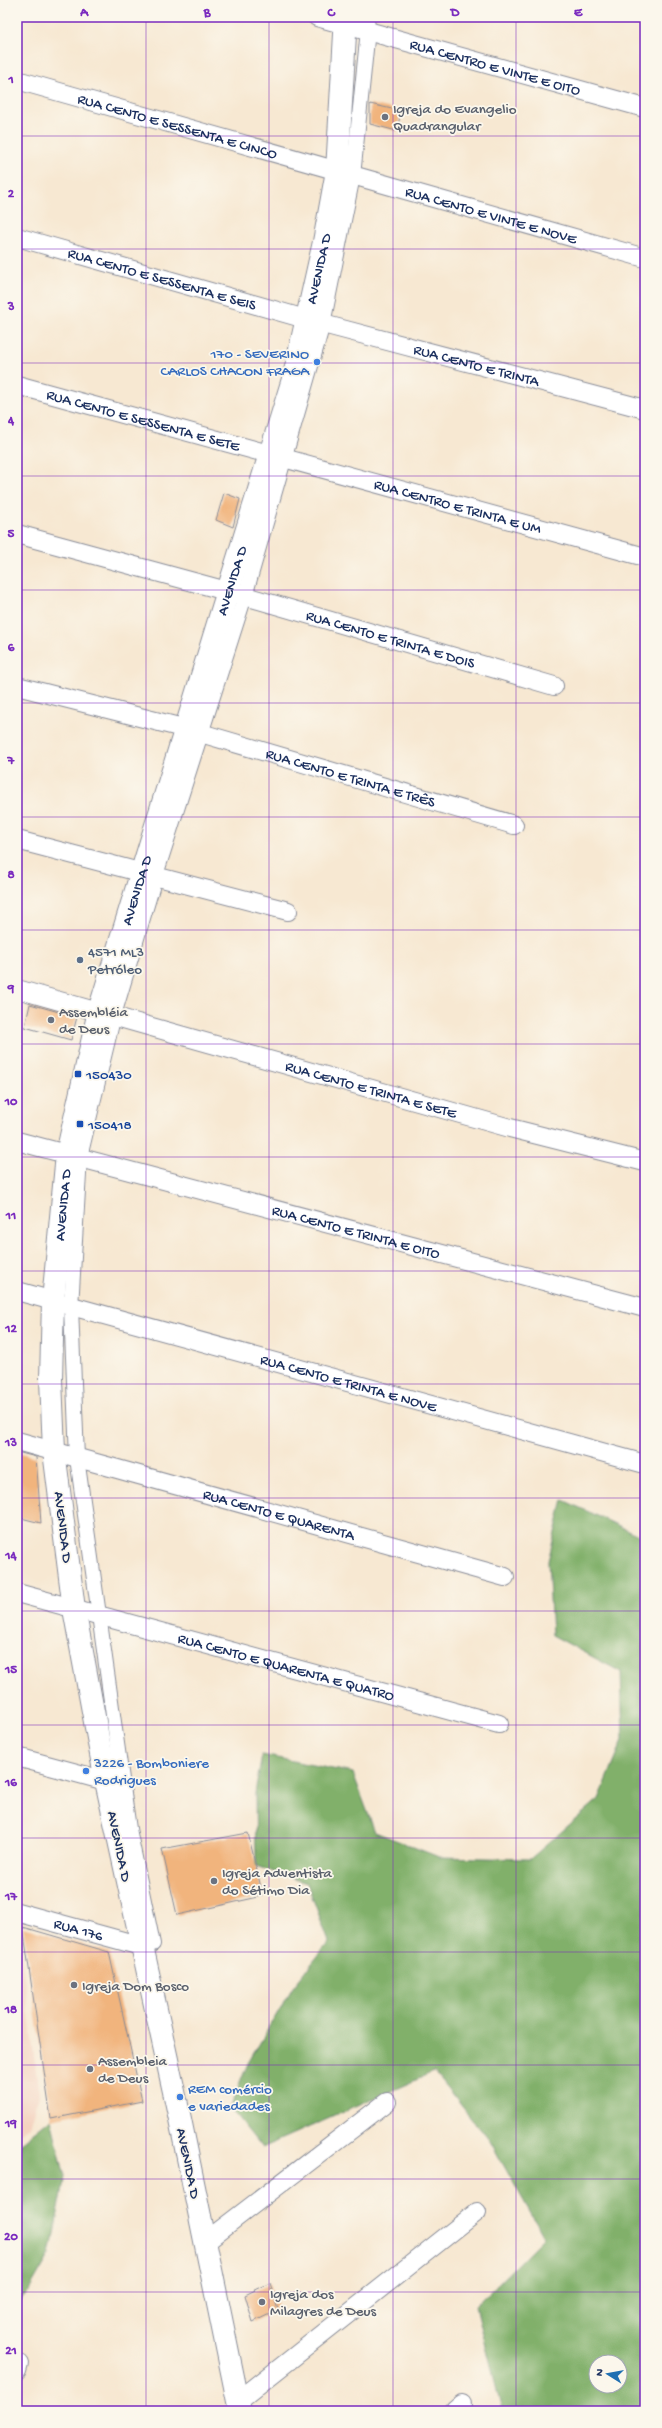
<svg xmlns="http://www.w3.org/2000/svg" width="662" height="2428" viewBox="0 0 662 2428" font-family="'Gochi Hand',sans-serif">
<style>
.built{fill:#f4d3c0}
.forest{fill:#81b06a;stroke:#4e7064;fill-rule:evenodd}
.building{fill:#f1b47d}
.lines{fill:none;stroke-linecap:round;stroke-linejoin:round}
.pedestrian-casing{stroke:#898c98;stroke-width:16}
.minor-casing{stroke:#898c98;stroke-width:20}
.tertiary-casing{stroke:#898c98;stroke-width:24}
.pedestrian{stroke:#fff;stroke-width:14}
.minor{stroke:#fff;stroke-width:18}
.tertiary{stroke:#fff;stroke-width:22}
.grid{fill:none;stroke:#7b2cbf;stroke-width:1;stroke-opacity:0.55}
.worship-dot{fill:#6b7280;stroke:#fbf7ec;stroke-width:1.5}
.shop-dot{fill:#3f7fe0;stroke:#fbf7ec;stroke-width:1.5}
.service-dot{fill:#5c6f8a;stroke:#fbf7ec;stroke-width:1.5}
.transit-dot{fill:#1a4fb4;stroke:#fbf7ec;stroke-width:1.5}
.labels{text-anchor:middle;stroke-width:3.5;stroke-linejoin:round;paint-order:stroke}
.street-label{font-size:15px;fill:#1b2f5e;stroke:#fbf7ec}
.worship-label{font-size:15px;fill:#5b616d;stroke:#fbf7ec;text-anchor:start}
.shop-label{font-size:15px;fill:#366cbe;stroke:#fbf7ec;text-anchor:start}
.service-label{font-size:15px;fill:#4e5e75;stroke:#fbf7ec;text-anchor:start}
.transit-label{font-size:15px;fill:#164399;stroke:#fbf7ec;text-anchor:start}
.neatline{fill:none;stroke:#7b2cbf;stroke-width:1.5}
.grid-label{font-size:13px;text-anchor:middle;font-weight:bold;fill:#7b2cbf}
</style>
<rect width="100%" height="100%" fill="#fbf7ec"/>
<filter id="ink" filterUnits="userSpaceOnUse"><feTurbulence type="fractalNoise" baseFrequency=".025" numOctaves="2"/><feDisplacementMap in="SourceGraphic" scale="8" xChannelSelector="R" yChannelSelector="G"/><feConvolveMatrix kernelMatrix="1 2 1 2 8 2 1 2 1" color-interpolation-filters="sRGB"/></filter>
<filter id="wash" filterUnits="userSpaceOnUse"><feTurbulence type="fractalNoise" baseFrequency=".012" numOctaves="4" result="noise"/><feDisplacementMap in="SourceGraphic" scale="16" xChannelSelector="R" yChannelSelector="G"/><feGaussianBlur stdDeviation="0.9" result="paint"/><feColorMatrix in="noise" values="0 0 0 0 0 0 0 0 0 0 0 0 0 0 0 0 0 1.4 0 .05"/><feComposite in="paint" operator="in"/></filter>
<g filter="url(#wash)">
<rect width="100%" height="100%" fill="#f7e8d2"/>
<path class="built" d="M17,1919L39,2096L30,2127L17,2135Z"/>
<g class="forest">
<path d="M563,1500L645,1538V2411H502L476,2306L544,2237L490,2141L434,2072L262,2148L230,2108L248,2063L293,1987L329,1942L307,1883L256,1866L255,1793L262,1755L353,1773L375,1832L439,1857L530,1859L599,1799L623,1740L621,1672L552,1635L548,1561ZM596,2362H620V2386H596Z"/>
<path d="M51,2119L65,2177L50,2254L28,2292L17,2303V2193L20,2144Z"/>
</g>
<g id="blocks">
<g class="building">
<path d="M370,104L401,111L397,131L370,124Z"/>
<path d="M224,493L240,499L233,527L216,520Z"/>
<path d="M30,1004L77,1017L71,1040L25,1027Z"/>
<path d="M17,1452L36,1457L41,1523L17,1517Z"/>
<path d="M248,1833L263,1896L177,1915L162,1849Z"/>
<path d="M23,1927L109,1952L142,2101L51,2119Z"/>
<path d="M270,2283L278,2310L253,2322L245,2295Z"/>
</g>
</g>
</g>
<g filter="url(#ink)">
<use href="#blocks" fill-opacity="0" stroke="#898c98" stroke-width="1"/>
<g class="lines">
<defs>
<path id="pedestrian" d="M153,1944L129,1829L77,1458L71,1307L80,1157L114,1015L155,878L245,596L323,324L353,176L368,30L367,17"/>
<g id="minor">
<path id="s1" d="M317,17L645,108"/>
<path id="s2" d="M17,80L645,258"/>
<path id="s3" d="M17,237L323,324L645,409"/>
<path id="s4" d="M17,385L645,557"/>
<path id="s5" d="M17,534L245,596L554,686"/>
<path id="s6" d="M17,686L187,729L514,825"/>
<path d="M17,840L288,911"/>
<path id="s7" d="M17,989L510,1128L645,1162"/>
<path id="s8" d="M17,1141L645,1308"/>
<path id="s9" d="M17,1291L645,1464"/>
<path id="s10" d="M17,1441L505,1577"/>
<path id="s11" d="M17,1593L499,1724"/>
<path d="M17,1757L106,1781"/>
<path id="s12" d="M17,1912L141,1946"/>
<path d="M206,2241L387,2102"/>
<path d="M17,2371L19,2364"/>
<path d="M238,2401L477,2212"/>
<path d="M454,2411L462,2404"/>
</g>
<g id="tertiary">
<path id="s13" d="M240,2411L180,2119L106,1781L74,1609L54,1451L51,1379L53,1301L67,1154L99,1011L294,376L324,242L337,171L346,17"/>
</g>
</defs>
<use href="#pedestrian" class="pedestrian-casing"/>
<use href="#minor" class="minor-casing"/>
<use href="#tertiary" class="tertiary-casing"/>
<use href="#pedestrian" class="pedestrian"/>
<use href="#minor" class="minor"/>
<use href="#tertiary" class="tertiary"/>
</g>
</g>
<path class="grid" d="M146,17V2411M269,17V2411M393,17V2411M516,17V2411M17,136H645M17,249H645M17,363H645M17,476H645M17,590H645M17,703H645M17,817H645M17,930H645M17,1044H645M17,1157H645M17,1271H645M17,1384H645M17,1498H645M17,1611H645M17,1725H645M17,1838H645M17,1952H645M17,2065H645M17,2179H645M17,2292H645"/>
<g class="worship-dot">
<circle cx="385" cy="117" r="4"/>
<circle cx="51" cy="1020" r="4"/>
<circle cx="214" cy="1881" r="4"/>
<circle cx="74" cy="1985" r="4"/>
<circle cx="90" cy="2069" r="4"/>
<circle cx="262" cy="2302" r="4"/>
</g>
<g class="shop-dot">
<circle cx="317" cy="362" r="4"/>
<circle cx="86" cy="1771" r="4"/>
<circle cx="180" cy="2097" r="4"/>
</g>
<circle class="service-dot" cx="80" cy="960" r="4"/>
<g class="transit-dot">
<rect x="74" y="1070" width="8" height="8" rx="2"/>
<rect x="76" y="1120" width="8" height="8" rx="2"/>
</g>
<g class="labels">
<g class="street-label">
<text dy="5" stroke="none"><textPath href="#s1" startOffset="185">RUA CENTRO E VINTE E OITO</textPath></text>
<text dy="5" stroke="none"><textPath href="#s2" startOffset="167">RUA CENTO E SESSENTA E CINCO</textPath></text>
<text dy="5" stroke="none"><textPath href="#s2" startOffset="493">RUA CENTO E VINTE E NOVE</textPath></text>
<text dy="5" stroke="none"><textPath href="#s13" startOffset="2197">AVENIDA D</textPath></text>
<text dy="5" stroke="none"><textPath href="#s3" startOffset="151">RUA CENTO E SESSENTA E SEIS</textPath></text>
<text dy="5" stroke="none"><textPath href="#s3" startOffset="477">RUA CENTO E TRINTA</textPath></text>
<text dy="5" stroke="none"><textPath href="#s4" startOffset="131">RUA CENTO E SESSENTA E SETE</textPath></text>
<text dy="5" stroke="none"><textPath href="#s4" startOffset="457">RUA CENTRO E TRINTA E UM</textPath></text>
<text dy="5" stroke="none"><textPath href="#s13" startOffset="1873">AVENIDA D</textPath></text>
<text dy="5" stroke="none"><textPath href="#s5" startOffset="388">RUA CENTO E TRINTA E DOIS</textPath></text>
<text dy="5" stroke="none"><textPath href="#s6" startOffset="346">RUA CENTO E TRINTA E TRÊS</textPath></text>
<text dy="5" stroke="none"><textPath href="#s13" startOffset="1549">AVENIDA D</textPath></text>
<text dy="5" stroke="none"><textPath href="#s7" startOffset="368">RUA CENTO E TRINTA E SETE</textPath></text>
<text dy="5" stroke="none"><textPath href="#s13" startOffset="1225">AVENIDA D</textPath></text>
<text dy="5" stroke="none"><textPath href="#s8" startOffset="351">RUA CENTO E TRINTA E OITO</textPath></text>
<text dy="5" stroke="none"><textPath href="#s9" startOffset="344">RUA CENTO E TRINTA E NOVE</textPath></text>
<text dy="5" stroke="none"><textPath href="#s10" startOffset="272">RUA CENTO E QUARENTA</textPath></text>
<text transform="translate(64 1527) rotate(83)" y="5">AVENIDA D</text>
<text dy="5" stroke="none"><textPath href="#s11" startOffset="279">RUA CENTO E QUARENTA E QUATRO</textPath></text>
<text transform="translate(120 1846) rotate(78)" y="5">AVENIDA D</text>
<text dy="5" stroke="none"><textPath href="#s12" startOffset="64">RUA 176</textPath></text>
<text transform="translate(189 2163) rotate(78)" y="5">AVENIDA D</text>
</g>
<g class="worship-label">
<text x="393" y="113">Igreja do Evangelio<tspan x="393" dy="17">Quadrangular</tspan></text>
<text x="59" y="1016">Assembléia<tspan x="59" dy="17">de Deus</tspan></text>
<text x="222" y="1877">Igreja Adventista<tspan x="222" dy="17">do Sétimo Dia</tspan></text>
<text x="82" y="1990">Igreja Dom Bosco</text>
<text x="98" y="2065">Assembleia<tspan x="98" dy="17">de Deus</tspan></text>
<text x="270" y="2298">Igreja dos<tspan x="270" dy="17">Milagres de Deus</tspan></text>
</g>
<g class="shop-label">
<text x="309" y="358" text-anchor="end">170 - SEVERINO<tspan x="309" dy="17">CARLOS CHACON FRAGA</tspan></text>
<text x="94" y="1767">3226 - Bomboniere<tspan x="94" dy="17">Rodrigues</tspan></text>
<text x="188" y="2093">REM comércio<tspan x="188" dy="17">e variedades</tspan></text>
</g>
<g class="service-label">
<text x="88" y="956">4571 ML3<tspan x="88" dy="17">Petróleo</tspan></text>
</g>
<g class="transit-label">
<text x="86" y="1079">150430</text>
<text x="88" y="1129">150418</text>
</g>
</g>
<rect width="662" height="2428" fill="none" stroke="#fbf7ec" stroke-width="44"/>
<g transform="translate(608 2374) rotate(281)"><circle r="19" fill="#fbf7ec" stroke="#a1a7b3"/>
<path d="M0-3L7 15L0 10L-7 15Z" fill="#1f6fb2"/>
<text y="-6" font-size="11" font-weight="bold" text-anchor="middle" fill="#1b2f5e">N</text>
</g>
<rect x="22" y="22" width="618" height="2384" class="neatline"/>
<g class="grid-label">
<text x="84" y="16">A</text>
<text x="207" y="16">B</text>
<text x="331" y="16">C</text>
<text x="455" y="16">D</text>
<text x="578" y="16">E</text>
<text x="11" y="83">1</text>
<text x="11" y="197">2</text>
<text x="11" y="310">3</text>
<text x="11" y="424">4</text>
<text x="11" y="537">5</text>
<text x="11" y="651">6</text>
<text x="11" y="764">7</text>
<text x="11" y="878">8</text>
<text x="11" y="992">9</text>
<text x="11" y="1105">10</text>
<text x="11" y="1219">11</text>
<text x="11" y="1332">12</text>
<text x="11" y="1446">13</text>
<text x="11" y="1559">14</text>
<text x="11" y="1673">15</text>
<text x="11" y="1786">16</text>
<text x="11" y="1900">17</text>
<text x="11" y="2013">18</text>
<text x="11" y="2127">19</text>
<text x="11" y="2240">20</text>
<text x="11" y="2354">21</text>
</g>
</svg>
